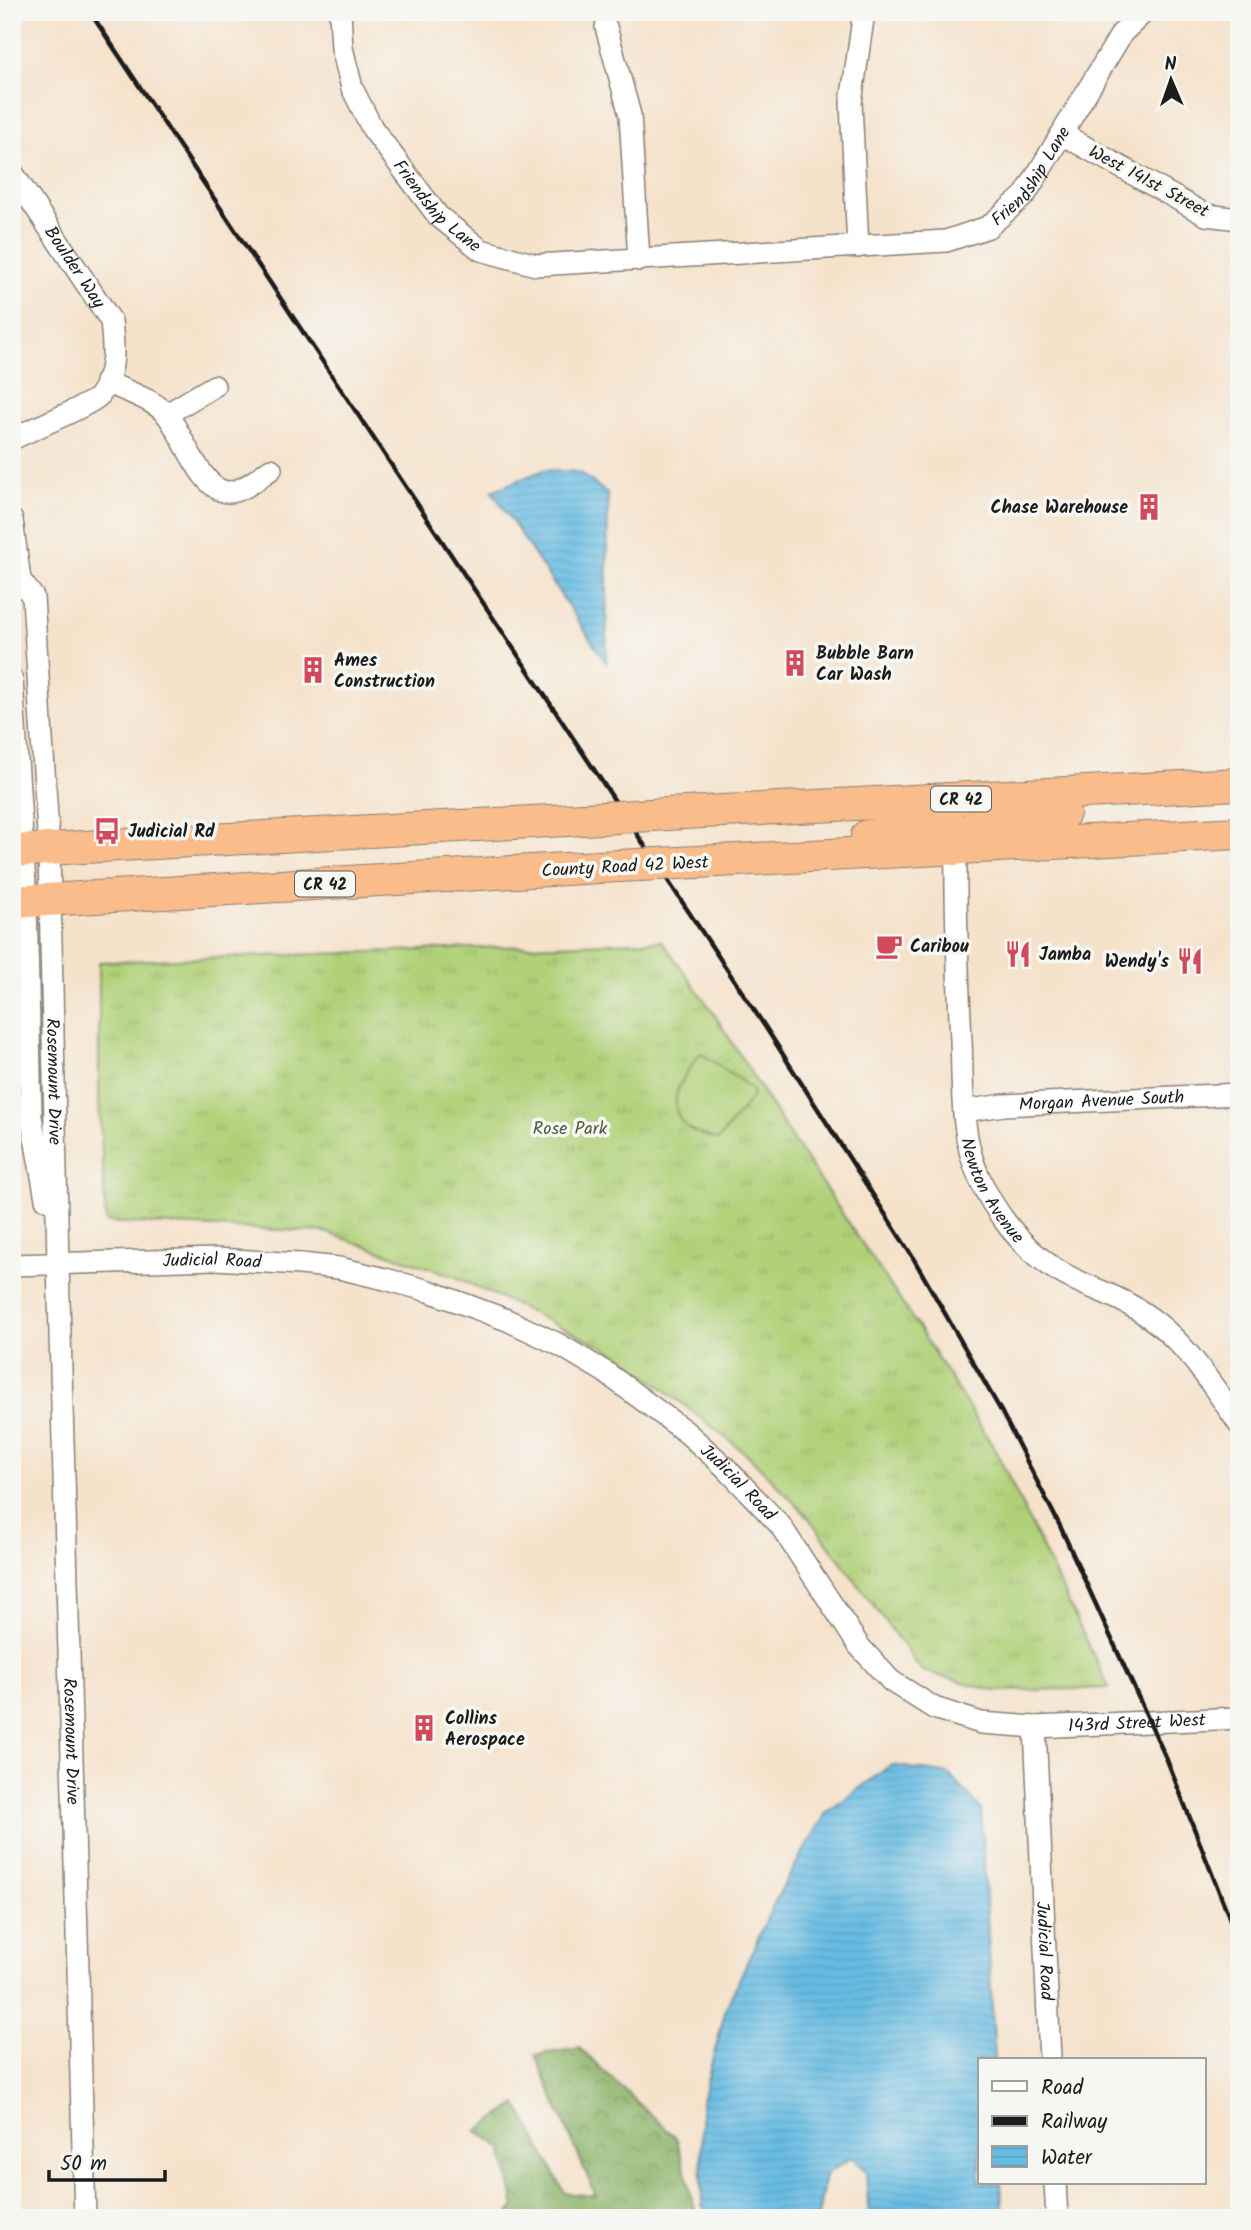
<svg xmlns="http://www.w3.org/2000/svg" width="1251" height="2230" viewBox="0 0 1251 2230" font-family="Kalam,sans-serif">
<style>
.grass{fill:url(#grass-tufts);stroke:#66764a;stroke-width:2}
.forest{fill:url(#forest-crowns);stroke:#546842;stroke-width:2}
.pitch{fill:#b1d179;stroke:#66764a;stroke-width:2}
.water{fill:url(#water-rules);stroke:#426c80;stroke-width:2}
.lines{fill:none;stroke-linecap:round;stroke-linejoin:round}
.minor-casing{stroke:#887f74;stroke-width:24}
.highway-casing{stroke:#887f74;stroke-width:34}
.minor{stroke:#fff;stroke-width:21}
.highway{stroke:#f9bc8a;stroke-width:32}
.rail{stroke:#1c1c1c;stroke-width:4.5}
.highway-bridge-casing{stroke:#887f74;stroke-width:34;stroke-linecap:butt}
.highway-bridge{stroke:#f9bc8a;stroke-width:32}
.labels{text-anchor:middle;stroke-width:7;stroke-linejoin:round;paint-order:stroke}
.shield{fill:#f6f6f2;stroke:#5d5d5c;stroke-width:2}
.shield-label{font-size:16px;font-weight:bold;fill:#1c1c1c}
.street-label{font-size:18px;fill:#1c1c1c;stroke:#f6f6f2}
.poi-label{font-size:18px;font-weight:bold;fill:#1c1c1c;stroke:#f6f6f2;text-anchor:start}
.park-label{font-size:18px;fill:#505b3d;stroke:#f6f6f2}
</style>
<defs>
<pattern id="grass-tufts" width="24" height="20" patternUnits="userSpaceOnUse" patternTransform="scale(1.75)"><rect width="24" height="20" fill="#b1d179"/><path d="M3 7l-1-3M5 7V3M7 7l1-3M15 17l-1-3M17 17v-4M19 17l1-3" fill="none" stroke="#98b368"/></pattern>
<pattern id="forest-crowns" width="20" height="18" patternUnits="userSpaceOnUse" patternTransform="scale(1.75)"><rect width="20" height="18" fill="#8cb369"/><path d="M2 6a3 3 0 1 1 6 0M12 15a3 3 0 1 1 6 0" fill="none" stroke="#729156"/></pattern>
<pattern id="water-rules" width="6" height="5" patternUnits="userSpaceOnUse" patternTransform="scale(1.75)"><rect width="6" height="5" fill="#67bce3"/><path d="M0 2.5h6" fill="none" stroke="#59a1c2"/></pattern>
</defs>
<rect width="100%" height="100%" fill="#f6f6f2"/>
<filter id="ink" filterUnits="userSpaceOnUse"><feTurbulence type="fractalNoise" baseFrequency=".0143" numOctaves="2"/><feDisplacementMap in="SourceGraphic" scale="14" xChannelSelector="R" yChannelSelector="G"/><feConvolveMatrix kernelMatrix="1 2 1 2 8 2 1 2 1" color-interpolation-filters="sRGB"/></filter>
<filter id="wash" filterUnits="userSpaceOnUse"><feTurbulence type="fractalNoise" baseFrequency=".00686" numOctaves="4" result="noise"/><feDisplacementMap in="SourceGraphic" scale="28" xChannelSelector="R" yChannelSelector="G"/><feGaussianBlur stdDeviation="1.57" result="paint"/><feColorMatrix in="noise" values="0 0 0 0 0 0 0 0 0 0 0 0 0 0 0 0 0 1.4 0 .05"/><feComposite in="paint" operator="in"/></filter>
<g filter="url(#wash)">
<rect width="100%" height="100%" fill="#f5e2cb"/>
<path class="grass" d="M662,941L713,1012L787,1131L920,1330L997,1453L1109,1688L995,1691L922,1671L808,1517L749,1456L622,1356L456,1277L325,1232L106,1222L99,1100V962Z"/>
<path class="forest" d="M579,2048L677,2139L697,2218H505L515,2207L502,2148L477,2131L517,2104L565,2193L596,2196L535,2055Z"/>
<path class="pitch" d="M701,1053L752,1089L753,1096L718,1140C709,1137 695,1134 687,1127C661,1104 685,1073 701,1053Z"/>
<g class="water">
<path d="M544,470L579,472L608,494L606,663L492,491Z"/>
<path d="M891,1765L949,1774L981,1809L995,2060H980V2183H1001L1003,2218H869L866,2172L852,2157L825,2175L818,2218H711L702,2205L701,2104L726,2008L776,1899L826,1813Z"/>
</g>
</g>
<g filter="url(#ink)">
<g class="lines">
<defs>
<g id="minor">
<path id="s1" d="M340,12L342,48L352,88L372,128L438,216L481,250L536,265L946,241L988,227L1025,195L1122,33L1144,12"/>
<path d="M606,27L630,115L639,260"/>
<path d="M1062,134L1206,215L1239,219"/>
<path id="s2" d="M12,172L111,321C114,347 116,373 100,395C95,403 26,432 12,439"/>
<path d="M858,247L851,103L864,12"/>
<path d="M106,382C125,391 156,400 168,416C183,435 202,491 228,492C243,492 259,477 271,469"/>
<path d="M167,414L214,386"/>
<path id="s3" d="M12,520L20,580L33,597L49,849L58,1263L85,2218"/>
<path d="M12,680L26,901L31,1116L46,1199"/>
<path id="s4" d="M956,849C955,913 958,976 961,1040C963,1085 960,1136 979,1177C994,1212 1020,1245 1052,1267C1075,1283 1103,1290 1128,1304C1178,1330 1208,1378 1239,1424"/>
<path id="s5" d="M964,1111L1004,1105L1239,1094"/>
<path id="s6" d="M12,1265L216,1259L300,1264L339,1268L385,1279L429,1291L507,1320L558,1344L605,1372L686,1432L725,1467L780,1525L859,1646L891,1681L934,1708L981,1723L1035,1727L1050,2060"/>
<path id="s7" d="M1035,1727L1239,1718"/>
<path d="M1055,2183L1057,2218"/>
</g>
<g id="highway">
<path d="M684,813L1239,784"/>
<path d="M867,836C887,833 931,831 945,815C948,811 949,805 951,799"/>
<path d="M956,849L961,834L986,822L1064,813"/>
<path d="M12,851L567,820"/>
<path d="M717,861L1239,833"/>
<path d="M12,902L599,867"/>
</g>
</defs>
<use href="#minor" class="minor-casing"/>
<use href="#highway" class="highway-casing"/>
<use href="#minor" class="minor"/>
<use href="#highway" class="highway"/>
<path class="rail" d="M90,12L766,1028L912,1256L1001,1411L1060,1526L1167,1760L1239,1942"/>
<defs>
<g id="highway-bridge">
<path d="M567,820L684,813"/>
<path d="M599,867L717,861"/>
</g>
</defs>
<use href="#highway-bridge" class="highway-bridge-casing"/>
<use href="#highway-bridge" class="highway-bridge"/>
</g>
</g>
<defs>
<symbol id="building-bare" viewBox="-9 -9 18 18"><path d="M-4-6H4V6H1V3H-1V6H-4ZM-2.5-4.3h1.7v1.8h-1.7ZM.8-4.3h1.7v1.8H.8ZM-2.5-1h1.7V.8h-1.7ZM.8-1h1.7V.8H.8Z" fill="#d1495b" stroke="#f6f6f2" stroke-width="2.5" paint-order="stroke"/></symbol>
<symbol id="bus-bare" viewBox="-9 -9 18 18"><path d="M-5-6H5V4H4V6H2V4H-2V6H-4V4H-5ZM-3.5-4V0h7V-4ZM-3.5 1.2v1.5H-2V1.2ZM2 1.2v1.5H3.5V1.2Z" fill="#d1495b" stroke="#f6f6f2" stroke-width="2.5" paint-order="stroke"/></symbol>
<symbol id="cafe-bare" viewBox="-9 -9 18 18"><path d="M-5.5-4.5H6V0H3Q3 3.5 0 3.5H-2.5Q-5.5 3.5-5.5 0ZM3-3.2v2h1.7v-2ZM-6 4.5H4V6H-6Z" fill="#d1495b" stroke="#f6f6f2" stroke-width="2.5" paint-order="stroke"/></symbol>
<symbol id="restaurant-bare" viewBox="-9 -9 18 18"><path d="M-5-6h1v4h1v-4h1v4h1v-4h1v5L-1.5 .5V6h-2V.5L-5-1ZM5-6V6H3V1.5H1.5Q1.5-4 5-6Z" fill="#d1495b" stroke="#f6f6f2" stroke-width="2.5" paint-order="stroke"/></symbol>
</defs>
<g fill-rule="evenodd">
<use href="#building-bare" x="1130" y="488" width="38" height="38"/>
<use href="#building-bare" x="776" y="644" width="38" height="38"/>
<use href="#building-bare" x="294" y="651" width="38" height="38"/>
<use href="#bus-bare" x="88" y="812" width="38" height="38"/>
<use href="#cafe-bare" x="870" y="927" width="38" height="38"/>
<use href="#restaurant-bare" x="999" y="935" width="38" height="38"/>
<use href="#restaurant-bare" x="1171" y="942" width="38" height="38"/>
<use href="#building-bare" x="405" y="1709" width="38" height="38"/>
</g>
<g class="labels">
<g class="shield">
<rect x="931" y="786.5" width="60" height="25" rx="5"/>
<rect x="295" y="871.5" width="60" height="25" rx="5"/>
</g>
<g class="shield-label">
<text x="961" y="805">CR 42</text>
<text x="325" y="890">CR 42</text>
</g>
<g class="street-label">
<text dy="6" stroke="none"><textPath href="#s1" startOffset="866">Friendship Lane</textPath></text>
<text transform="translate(1149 181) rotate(28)" y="6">West 141st Street</text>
<text dy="6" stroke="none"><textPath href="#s1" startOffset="224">Friendship Lane</textPath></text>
<text dy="6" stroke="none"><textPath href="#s2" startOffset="114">Boulder Way</textPath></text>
<text transform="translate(625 866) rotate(-3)" y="6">County Road 42 West</text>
<text dy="6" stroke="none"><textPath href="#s3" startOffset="567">Rosemount Drive</textPath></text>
<text dy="6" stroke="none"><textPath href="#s5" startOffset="138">Morgan Avenue South</textPath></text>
<text dy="6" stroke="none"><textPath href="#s4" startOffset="348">Newton Avenue</textPath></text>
<text dy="6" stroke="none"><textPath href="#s6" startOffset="200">Judicial Road</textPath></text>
<text dy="6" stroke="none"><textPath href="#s6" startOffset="788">Judicial Road</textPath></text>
<text dy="6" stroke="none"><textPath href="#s7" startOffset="102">143rd Street West</textPath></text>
<text dy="6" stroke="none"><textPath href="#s3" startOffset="1227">Rosemount Drive</textPath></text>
<text dy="6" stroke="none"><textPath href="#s6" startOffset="1418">Judicial Road</textPath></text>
</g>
<g class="poi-label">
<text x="1128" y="513" text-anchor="end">Chase Warehouse</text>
<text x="816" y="659">Bubble Barn<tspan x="816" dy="21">Car Wash</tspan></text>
<text x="334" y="666">Ames<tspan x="334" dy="21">Construction</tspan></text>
<text x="128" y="837">Judicial Rd</text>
<text x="910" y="952">Caribou</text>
<text x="1039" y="960">Jamba</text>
<text x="1169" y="967" text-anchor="end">Wendy's</text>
<text x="445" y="1724">Collins<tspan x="445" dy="21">Aerospace</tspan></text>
</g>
<g class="park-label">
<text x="570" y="1134">Rose Park</text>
</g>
</g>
<rect width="1251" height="2230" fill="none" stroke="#f6f6f2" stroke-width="42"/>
<rect x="978" y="2058" width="228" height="126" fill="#f6f6f2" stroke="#9f9f9c" stroke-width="2"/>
<rect x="992" y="2081" width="35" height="10" fill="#ffffff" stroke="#9f9f9c" stroke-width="2"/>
<text x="1041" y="2094" font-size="21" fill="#1c1c1c">Road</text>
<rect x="992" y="2116" width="35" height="10" fill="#1c1c1c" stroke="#9f9f9c" stroke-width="2"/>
<text x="1041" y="2128" font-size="21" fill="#1c1c1c">Railway</text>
<rect x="992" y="2146" width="35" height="21" fill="url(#water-rules)" stroke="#9f9f9c" stroke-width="2"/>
<text x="1041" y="2164" font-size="21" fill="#1c1c1c">Water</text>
<g transform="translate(1171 80) rotate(358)" stroke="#f6f6f2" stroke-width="5" paint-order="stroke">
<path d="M0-5L12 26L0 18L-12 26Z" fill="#1c1c1c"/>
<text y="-10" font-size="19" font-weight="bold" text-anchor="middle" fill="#1c1c1c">N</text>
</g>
<path d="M49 2170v10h116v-10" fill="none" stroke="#1c1c1c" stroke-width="3.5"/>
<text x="60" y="2170" font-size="21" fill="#1c1c1c" stroke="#f6f6f2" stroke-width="5" paint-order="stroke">50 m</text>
</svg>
